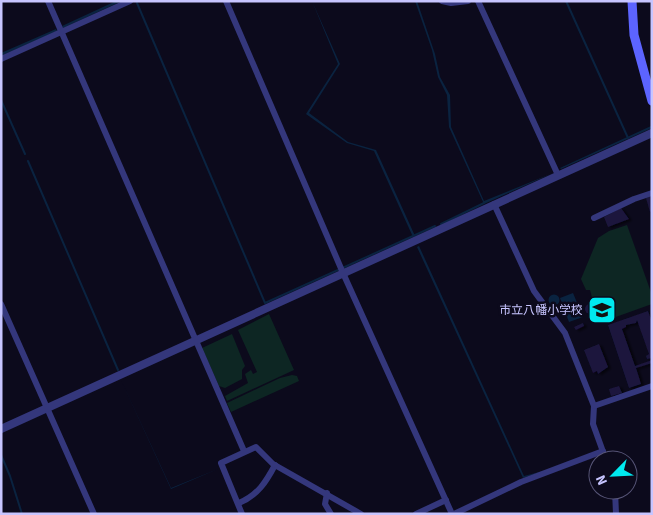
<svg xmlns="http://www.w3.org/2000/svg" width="653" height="515" viewBox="0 0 653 515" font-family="'Source Sans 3','Noto Sans JP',sans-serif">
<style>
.green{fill:#0d2623}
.water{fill:#0a2340}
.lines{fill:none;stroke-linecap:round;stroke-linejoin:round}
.stream{stroke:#0a2340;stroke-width:2}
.building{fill:#1b163d;filter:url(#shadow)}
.minor{stroke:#34377c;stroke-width:6}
.tertiary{stroke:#34377c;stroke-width:8}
.secondary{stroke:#5c64ff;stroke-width:9}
.labels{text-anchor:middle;stroke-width:5;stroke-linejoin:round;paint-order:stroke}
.poi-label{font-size:12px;fill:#c7c5ff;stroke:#0c0a1c;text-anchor:end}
</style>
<defs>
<filter id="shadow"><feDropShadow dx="3" dy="1.5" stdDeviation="1" flood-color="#0009"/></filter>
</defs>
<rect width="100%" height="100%" fill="#0c0a1c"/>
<g class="green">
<path d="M627,225L652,295V304L599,323L590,290H586L581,279L598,238L609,231Z"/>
<path d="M269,314L294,370L227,401L225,396L248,383L245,374L251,370L253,374L257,372L238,330Z"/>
<path d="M232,334L245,366L242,370V379L225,388L219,386L202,348Z"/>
<path d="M292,375L297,376L299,381L231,412L227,403L280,378Z"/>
</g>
<g class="water">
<path d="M116,1H122L63,28L62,26Z"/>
<path d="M312,1L340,64L309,113L348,142L376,150L415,236L413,237L374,151L347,143L306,114L338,64Z"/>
<path d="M415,1H417L435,54L440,77L450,95L451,127L484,201L553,173L484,204L449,127L447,95L438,77L432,50Z"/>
<path d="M56,29L57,31L1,56V53Z"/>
<path d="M651,126L652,128L561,169L560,168Z"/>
<path d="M419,246L524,476L543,471L523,478L417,247Z"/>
<path d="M573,293L583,317L569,322L560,298Z"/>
<circle cx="554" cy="300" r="5.5"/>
<path d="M121,380L171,488L218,469L171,489Z"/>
</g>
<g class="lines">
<g class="stream">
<path d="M566,1L628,138"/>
<path d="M137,3L265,303L435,226"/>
<path d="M1,100L25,154"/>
<path d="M28,161L118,370"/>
<path d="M441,224L484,203"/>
<path d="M1,455L10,476L22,514"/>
</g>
</g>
<g class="building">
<path d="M652,196V211L650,212L646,198Z"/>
<path d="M621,208L629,219L608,227L604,217Z"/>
<circle cx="590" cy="309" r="5"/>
<path d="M648,311L652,322V358L647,359L646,356L649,354L637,320L636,323L626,325V327L622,329L635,366L652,360V363L636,368L641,384L629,388L608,325Z"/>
<path d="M583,323L584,326L576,330L574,327Z"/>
<path d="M599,344L608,367L598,374L597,371L593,373L584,350Z"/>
<path d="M619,386L622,393L611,396L609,389Z"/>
</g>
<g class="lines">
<g class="minor">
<path d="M48,1L244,451"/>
<path d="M226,1L343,273L452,514"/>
<path d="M442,1L451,3L468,1"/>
<path d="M478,1L558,175"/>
<path d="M1,59L130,1"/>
<path d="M494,204L534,291L565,333L594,406L593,424L606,460"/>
<path d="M594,218L634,199L652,193"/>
<path d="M1,304L94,514"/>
<path d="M594,406L652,386"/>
<path d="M615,490L616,514"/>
<path d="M327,493L325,504L331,514"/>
<path d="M239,503C258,495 266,482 275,465"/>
<path d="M242,514L221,463L256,447L273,464L361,514"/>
<path d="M416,514L446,500"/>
<path d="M454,514L521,482L603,451"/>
</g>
<path class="tertiary" d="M1,429L652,133"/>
<path class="secondary" d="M632,1L634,35L652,101"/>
</g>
<defs>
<symbol id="school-square" viewBox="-11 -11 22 22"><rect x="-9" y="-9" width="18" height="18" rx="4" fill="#00eaf0" stroke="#0c0a1c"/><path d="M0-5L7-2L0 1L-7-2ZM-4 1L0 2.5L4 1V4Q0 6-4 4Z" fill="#111"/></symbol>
</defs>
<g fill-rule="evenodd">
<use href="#school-square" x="586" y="294" width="32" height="32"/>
</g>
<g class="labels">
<g class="poi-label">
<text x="583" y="314">市立八幡小学校</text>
</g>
</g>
<rect width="653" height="515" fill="none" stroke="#c7c5ff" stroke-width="5"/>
<g transform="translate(613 475) rotate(246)"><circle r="24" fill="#0c0a1c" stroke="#575577"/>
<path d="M0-4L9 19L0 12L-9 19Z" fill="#00eaf0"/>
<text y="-8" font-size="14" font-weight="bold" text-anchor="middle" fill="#c7c5ff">N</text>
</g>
</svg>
